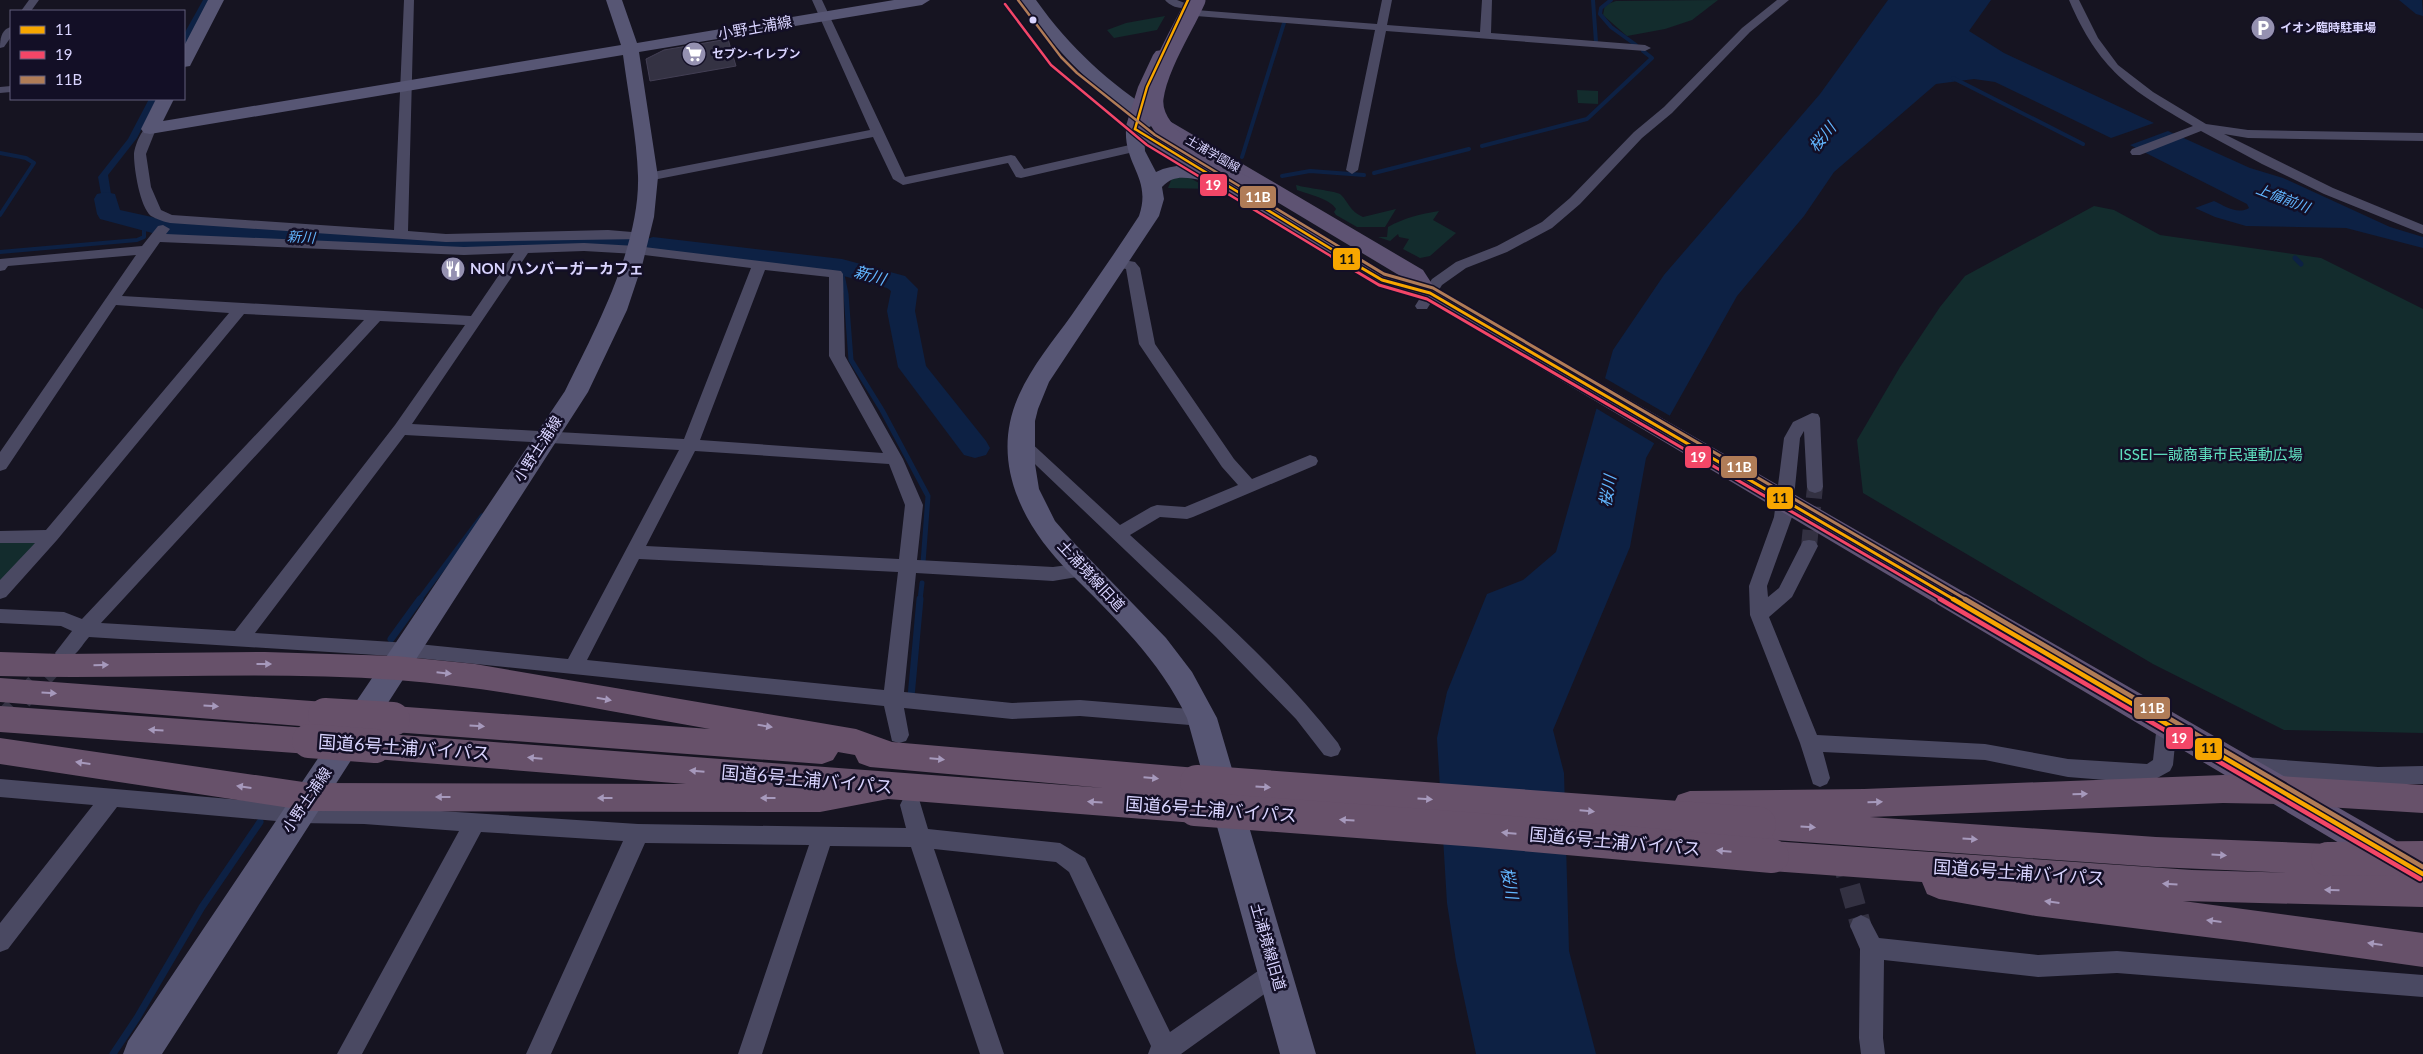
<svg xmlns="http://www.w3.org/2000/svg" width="2423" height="1054" viewBox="0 0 2423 1054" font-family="Lato,'Noto Sans JP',sans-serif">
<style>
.green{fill:#132c2d}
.water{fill:#0d2144}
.pier{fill:#161421}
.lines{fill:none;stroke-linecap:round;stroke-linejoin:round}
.stream-far2{stroke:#0d2144;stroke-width:4}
.stream-far1{stroke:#0d2144;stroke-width:5}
.stream{stroke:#0d2144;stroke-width:7}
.river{fill:#0d2144;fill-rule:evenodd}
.building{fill:#343243;stroke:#433f54}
.street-tunnel-far1{stroke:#333142;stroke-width:16;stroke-dasharray:16 8;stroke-linecap:butt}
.street-tunnel{stroke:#333142;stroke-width:21;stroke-dasharray:21 11;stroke-linecap:butt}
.street{fill:#4a4962;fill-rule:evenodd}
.secondary{fill:#575674;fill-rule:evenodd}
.primary{fill:#5e5373;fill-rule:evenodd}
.highway{fill:#67516a;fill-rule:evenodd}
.primary-bridge{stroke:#5e5373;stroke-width:19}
.highway-bridge{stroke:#67516a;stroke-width:34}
.bus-1-far2-casing{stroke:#130f26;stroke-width:5}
.bus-1-far1-casing{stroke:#130f26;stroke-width:6}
.bus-1-casing{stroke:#130f26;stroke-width:8}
.bus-2-far2-casing{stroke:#130f26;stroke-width:5}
.bus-2-far1-casing{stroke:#130f26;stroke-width:6}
.bus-2-casing{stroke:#130f26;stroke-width:8}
.bus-3-far2-casing{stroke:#130f26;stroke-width:5}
.bus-3-far1-casing{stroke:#130f26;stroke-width:6}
.bus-3-casing{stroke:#130f26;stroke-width:8}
.bus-1-far2{stroke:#f7a600;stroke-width:2.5}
.bus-1-far1{stroke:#f7a600;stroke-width:3}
.bus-1{stroke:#f7a600;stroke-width:4.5}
.bus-2-far2{stroke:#f34667;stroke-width:2.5}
.bus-2-far1{stroke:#f34667;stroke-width:3}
.bus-2{stroke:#f34667;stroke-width:4.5}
.bus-3-far2{stroke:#b07c57;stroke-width:2.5}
.bus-3-far1{stroke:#b07c57;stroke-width:3}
.bus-3{stroke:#b07c57;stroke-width:4.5}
.oneway{fill:#a699bc}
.bus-dot{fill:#d9d4ff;stroke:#130f26;stroke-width:2}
.labels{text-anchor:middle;stroke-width:5;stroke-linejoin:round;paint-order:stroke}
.far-poi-label{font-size:12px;font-weight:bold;fill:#d9d4ff;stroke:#130f26;text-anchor:start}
.far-street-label{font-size:12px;fill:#d9d4ff;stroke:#130f26}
.far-water-label{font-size:14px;font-style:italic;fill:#62b6ff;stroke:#130f26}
.street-label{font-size:15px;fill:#d9d4ff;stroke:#130f26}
.poi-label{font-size:15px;font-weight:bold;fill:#d9d4ff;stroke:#130f26;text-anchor:start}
.park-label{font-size:15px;fill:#5fe0c0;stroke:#130f26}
.water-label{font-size:16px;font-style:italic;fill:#62b6ff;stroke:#130f26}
.near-street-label{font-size:18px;fill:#d9d4ff;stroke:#130f26}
.line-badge{stroke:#130f26;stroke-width:2}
.badge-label{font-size:14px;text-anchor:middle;font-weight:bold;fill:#fff}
.pale-badge-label{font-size:14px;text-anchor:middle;font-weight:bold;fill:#111}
</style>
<rect width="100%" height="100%" fill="#161421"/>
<g class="green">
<path d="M1718,0L1692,20L1665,29L1627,36L1603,15L1605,5L1616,1Z"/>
<path d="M1165,16L1157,30L1114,38L1107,30L1126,23Z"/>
<path d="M1577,90L1598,91V104L1578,103Z"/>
<path d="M1188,177L1210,189L1168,188L1172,178Z"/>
<path d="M1296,185C1306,188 1335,191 1340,194C1349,202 1349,211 1363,217L1396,209L1385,227H1357L1336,215L1334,212L1336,209C1331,199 1308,194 1297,190Z"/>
<path d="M2094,206L2114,210L2160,235L2321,258L2423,309V733L2284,730L2153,664L1863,493L1857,440L1900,367L1940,307L1965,276Z"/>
<path d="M1439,211L1433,220L1456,233L1430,256L1420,258L1403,249L1409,239L1399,237L1398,234L1390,241L1378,237H1387L1388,227C1404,218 1420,214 1439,211Z"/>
<path d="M44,539L0,587V541Z"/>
</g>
<g class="water">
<path d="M203,0H210L184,47V34Z"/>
<path d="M1888,0H1991L1969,31L2004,53L2154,123L2111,138L1995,82L1974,79L1936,84L1834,172L1804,216L1737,296L1646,458L1630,547L1553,730L1564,773L1569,951L1596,1054H1476L1456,961L1447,903L1437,738L1447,692L1487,594L1523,580L1556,552L1613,350L1664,275L1820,94Z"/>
<path d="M149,99H157L137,138L108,175L114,213L139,217L136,222L117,221L105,216L98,177L128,139Z"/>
<path d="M2168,131L2250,168L2283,178L2390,227L2423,237V248L2346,228L2246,226L2215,217L2195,208L2214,201C2225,206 2237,215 2249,208L2247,204L2130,145Z"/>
</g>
<path class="pier" d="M1603,377L1672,417L1657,445L1594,407Z"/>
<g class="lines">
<g class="stream-far2">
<path d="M1593,0L1596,42"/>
<path d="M1611,0L1601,8L1600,14L1611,27L1636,45"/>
<path d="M1953,78L2083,144"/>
<path d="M1482,146L1587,119L1652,58L1643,51"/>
<path d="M0,153L26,158L34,163L0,215"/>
<path d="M1242,157L1284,23"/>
<path d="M1374,173L1469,149"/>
<path d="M1282,176L1310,171L1364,175"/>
<path d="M0,252L137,240L144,237V221"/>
</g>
<g class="stream-far1">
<path d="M2295,258L2301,264"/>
<path d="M841,270L846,294L851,360L882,410L928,496L923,563"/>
<path d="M419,600L482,516"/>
<path d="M920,600L922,583"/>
</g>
<g class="stream">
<path d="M391,639L420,599"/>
<path d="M911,697L920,599"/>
<path d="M113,1054L137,1018L202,907L260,822"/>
</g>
<g class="river">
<path d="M2399,0H2422L2423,16L2416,14Z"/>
<path d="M106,192L115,194L120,210L161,219L208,224L423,235L470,236L584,232L636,238L640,243L636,248L627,251L584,248L470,252L208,240L156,234L100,219L97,214L94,199L97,194Z"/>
<path d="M653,237L842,259L905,276L918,289L915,311L926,366L986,441L990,448L986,455L975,458L964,455L898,367L887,311L891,291L887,288L840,275L644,250L640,245L644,240Z"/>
</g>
</g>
<path class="building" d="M728,39L736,66L650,81L646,59L664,50Z"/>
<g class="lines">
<path class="street-tunnel-far1" d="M1809,546L1815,487"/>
<g class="street-tunnel">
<path d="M0,723L59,659"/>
<path d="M1841,855L1861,926"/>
</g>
<g class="street">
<path d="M29,0H39L31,11H21Z"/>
<path d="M404,0H414L408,231L446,234L608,230L644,233L646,236L644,239L446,242L170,223C165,222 156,219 151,216C140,207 134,169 134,155C134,147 142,127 150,125L156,129L146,154L151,187L161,210L172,215L394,230Z"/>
<path d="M812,0H822L905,177L1011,155L1015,156L1024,169L1134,144L1140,148L1138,151L1021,178L1016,177L1008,163L903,185L893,179L873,137L648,181L643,180L642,177L643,174L648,173L870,130Z"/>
<path d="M1165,0H1177L1190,5C1183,11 1171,7 1165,0Z"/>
<path d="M1382,0H1392L1387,25L1480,32L1482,0H1492L1491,33L1645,45L1651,48L1645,51L1386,31L1358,170L1352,174L1346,170L1375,30L1196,16L1191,13L1196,10L1377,24Z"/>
<path d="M1777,0H1789L1750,32L1672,113L1642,138L1580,204L1552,228L1507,252L1466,268L1442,285L1427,309H1417L1415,306L1432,279L1456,262L1497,246L1542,222L1570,198L1634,132L1664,107L1742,28Z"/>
<path d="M2069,0H2079L2098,38L2118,65L2153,92L2206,124L2248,130L2423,133V141L2248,138L2224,134L2333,188L2423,225V234L2324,194L2262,164L2201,131L2140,155H2132L2130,152L2132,149L2193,126C2129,89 2099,70 2069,0Z"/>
<path d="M11,27V37L4,47L0,48C0,40 1,29 11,27Z"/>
<path d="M11,86V92L0,93V87Z"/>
<path d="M163,225L170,229L166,234L464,247L584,243L636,246L841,271L843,274L845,356L903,459L923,505L917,560L1053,567L1083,563L1089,565L1092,570L1089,575L1053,581L916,573L904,692L1012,703L1080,700L1202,710L1209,712L1212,718L1209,724L1202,726L1080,716L1012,719L904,708L909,735L906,741L899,743L892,741L884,706L408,657L89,637C80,647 74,663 58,658L55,653L72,631L61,626L0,623V609L64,612L82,619L364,320L244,314L57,540L6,597L0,599V580L35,543H0V531L46,530L229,313L116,305L6,469L0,471V452L136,255L8,266L5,270L0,271V259L142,246L158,226ZM160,242L464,255L514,253L471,316L122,296ZM584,251L636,254L751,268L684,439L412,424L528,253ZM765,270L829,277V356L883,453L700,440ZM380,321L465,325L395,425L235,631L101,623ZM405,435L679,450L568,659L408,643L255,633ZM695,451L889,464L905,505L899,559L646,546ZM639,559L898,572L884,690L587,660Z"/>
<path d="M1118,259L1135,262L1140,268L1155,344L1234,459L1252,479L1310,455L1316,457L1318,461L1316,465L1193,517L1187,519L1160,517L1130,535C1202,601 1278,666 1338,743L1341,749L1338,755L1331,757L1324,755L1296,719L1216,637L1014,444L1016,440H1028L1120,525L1151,507L1157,505L1185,507L1238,485L1222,467L1139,344L1126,269L1113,266L1111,263Z"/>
<path d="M1812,413L1818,414L1820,418L1823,487L1821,491L1815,493L1809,491L1807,487L1804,431L1800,438L1792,517L1767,586L1768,597L1779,588L1803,541L1809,540L1815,541L1818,546L1792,597L1769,617L1817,735L1985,744L2068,759L2147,764L2153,760L2157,724L2160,718L2167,716L2174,718L2177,724L2173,765L2170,771L2150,782L2118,781L2068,777L1985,760L1823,752L1830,778L1827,784L1820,787L1813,784L1800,743L1750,615L1749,586L1774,517L1784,438L1793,422Z"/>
<path d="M2244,757L2378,767L2423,766V784H2378L2244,775L2237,772L2234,766L2237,760Z"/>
<path d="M0,779L298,805L364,806L638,824L906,828L900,805L903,799L911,796L919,799L928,829L1060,843L1085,858L1170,1032L1268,964L1276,961L1284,964L1288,972L1284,980L1181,1054H1148L1151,1046L1069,872L1056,862L934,849L1004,1054H980L911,847L830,846L762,1054H738L809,845L645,843L551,1054H526L623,841L481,832L362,1054H337L459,831L364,824L298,823L117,807L8,949L0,952V923L93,805L0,797Z"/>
<path d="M1861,915L1869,919L1879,938L2038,955L2117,951L2423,975V997L2117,973L2038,977L1884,960L1883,1038L1885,1054H1861L1859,1038L1860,949L1850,926L1853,919Z"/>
</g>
<g class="secondary">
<path d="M208,0H224L192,62L190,66L184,67V46Z"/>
<path d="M606,0H622L637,43L894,0H930L922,5L639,52L658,177L654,217L643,262L627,310L588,392L162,1054H123L128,1041L565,391C595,330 640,247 638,176C637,139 628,93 623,55L150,134L144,133L141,129L156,99H174L163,121L621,45Z"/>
<path d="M1020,0H1036C1070,48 1109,83 1158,115L1161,119L1144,131L1145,151L1156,172C1175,163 1194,165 1214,171L1217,175L1214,179C1195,184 1179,169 1162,187L1164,199L1159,216L1049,382L1038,409L1035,421V464L1039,489L1055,521L1075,544L1166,638L1192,672L1217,718L1316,1054H1280L1187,718C1160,660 1113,616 1069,572C1022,525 989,461 1019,395C1032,366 1053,341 1071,316C1094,283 1117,250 1139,216C1152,178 1124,166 1126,129L1139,119C1090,86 1053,48 1020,0Z"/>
</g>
<path class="primary" d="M1162,50L1168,51L1171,55L1156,87L1145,127L1158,136L1390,275L1407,280L1152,127L1149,123L1152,119H1166L1423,270L1434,287L2412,850L2417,861L2412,872L2400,876L2388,872L1422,298L1374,285L1144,144L1125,129L1138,87L1153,55L1156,51Z"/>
<g class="highway">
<path d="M0,652L61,654L265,652L396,656L475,664L856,729L892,742L1197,768L1209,772L1213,782L1209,792L1198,796L1207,799L1212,809L1207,819L1195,823L888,799L820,812L310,811L0,764V738L310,783L686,784L375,759L364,755L359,746L364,737L375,733L1104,788L870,767L859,763L855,755L838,752L833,760L822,764L393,732L382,728L377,719L382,710L393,706L710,729C606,711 502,688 397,680C265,670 132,680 0,676Z"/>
<path d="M0,678L325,702L336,706L341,715L336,724L325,728L0,702Z"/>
<path d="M0,706L309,728L320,732L325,741L320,750L309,754L0,732Z"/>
<path d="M2223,775L2279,776L2423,785V813L2279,804L2223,803L1870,817L2156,837L2328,844L2340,848L2345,859L2340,870L2329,874L2423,875V907L2183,901L2423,933V967L2246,942L2036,916L1939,899L1927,894L1922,882L1772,871L1760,867L1755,856L1760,845L1772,841L2192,870L2294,873L2156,867L1759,839L1747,834L1742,824L1745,819H1690L1678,815L1673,805L1678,795L1690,791L1864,789Z"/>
</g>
<path class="primary-bridge" d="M1196,0C1183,29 1158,67 1154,98C1149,142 1234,180 1266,197"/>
<g class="highway-bridge">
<path d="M325,715L393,719"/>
<path d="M309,741L375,746"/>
<path d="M1197,782L1759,824"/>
<path d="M1195,809L1478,830L1772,856"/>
<path d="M2328,859L2423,858"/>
</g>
<defs>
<g id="bus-1-far2">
<path d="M1135,129L1346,258"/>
<path d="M1135,129L1147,87L1188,0"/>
</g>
<path id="bus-1-far1" d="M1343,257L1382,280L1430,293L1955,600"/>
<path id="bus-1" d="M1953,599L2423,874"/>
<path id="bus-2-far2" d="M1005,4L1051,65L1147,145L1334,258"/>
<path id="bus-2-far1" d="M1332,257L1379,285L1427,299L1943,600"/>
<path id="bus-2" d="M1940,599L2420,879"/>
<path id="bus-3-far2" d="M1018,0L1061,57L1077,73L1155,135L1358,258"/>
<path id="bus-3-far1" d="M1356,257L1384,274L1433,288L1967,600"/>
<path id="bus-3" d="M1965,599L2423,867"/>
</defs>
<use href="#bus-1-far2" class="bus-1-far2-casing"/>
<use href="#bus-1-far1" class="bus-1-far1-casing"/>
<use href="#bus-1" class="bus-1-casing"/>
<use href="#bus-2-far2" class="bus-2-far2-casing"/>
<use href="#bus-2-far1" class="bus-2-far1-casing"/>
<use href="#bus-2" class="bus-2-casing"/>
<use href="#bus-3-far2" class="bus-3-far2-casing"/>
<use href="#bus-3-far1" class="bus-3-far1-casing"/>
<use href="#bus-3" class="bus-3-casing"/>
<use href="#bus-1-far2" class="bus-1-far2"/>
<use href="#bus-1-far1" class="bus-1-far1"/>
<use href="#bus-1" class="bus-1"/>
<use href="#bus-2-far2" class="bus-2-far2"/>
<use href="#bus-2-far1" class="bus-2-far1"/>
<use href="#bus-2" class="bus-2"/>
<use href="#bus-3-far2" class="bus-3-far2"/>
<use href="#bus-3-far1" class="bus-3-far1"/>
<use href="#bus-3" class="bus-3"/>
</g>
<defs><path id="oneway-solid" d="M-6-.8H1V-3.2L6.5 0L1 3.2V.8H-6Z" transform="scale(1.25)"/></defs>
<g class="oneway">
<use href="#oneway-solid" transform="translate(264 664)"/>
<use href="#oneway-solid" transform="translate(101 665) rotate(-1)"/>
<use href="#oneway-solid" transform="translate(444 673) rotate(6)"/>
<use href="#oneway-solid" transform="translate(49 693) rotate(4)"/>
<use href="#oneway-solid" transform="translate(604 699) rotate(10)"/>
<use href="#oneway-solid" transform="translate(211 706) rotate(4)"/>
<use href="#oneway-solid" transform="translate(477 726) rotate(4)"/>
<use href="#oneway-solid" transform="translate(765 726) rotate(9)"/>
<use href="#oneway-solid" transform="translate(156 730) rotate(-176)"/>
<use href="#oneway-solid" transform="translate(535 758) rotate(-175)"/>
<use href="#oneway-solid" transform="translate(937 759) rotate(5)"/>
<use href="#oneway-solid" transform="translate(83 763) rotate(-172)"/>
<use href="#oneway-solid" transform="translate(697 771) rotate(-175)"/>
<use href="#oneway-solid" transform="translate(1151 778) rotate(5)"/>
<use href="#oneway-solid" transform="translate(244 787) rotate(-172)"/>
<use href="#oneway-solid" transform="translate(1263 787) rotate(4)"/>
<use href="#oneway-solid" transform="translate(2080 794) rotate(-2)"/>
<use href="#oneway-solid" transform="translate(443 797) rotate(-180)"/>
<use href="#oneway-solid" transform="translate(605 798) rotate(-180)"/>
<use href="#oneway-solid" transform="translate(768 798) rotate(-180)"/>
<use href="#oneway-solid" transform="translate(1425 799) rotate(4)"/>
<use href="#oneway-solid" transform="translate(1095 802) rotate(-176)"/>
<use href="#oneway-solid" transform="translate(1875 802) rotate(-2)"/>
<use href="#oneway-solid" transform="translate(1587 811) rotate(5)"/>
<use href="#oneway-solid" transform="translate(1347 820) rotate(-176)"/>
<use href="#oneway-solid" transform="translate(1808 827) rotate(4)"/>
<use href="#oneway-solid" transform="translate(1509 833) rotate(-175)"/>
<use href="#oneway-solid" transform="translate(1970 839) rotate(4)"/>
<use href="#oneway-solid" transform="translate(1724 851) rotate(-175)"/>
<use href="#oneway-solid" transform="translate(2219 855) rotate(3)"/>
<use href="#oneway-solid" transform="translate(2170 884) rotate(-176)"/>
<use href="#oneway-solid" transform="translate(2332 890) rotate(-178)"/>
<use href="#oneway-solid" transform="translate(2052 902) rotate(-173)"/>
<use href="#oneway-solid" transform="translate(2214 921) rotate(-173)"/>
<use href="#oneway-solid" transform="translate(2375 944) rotate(-172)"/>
</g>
<defs>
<symbol id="parking-disc" viewBox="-11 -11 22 22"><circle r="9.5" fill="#9591b1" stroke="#130f26"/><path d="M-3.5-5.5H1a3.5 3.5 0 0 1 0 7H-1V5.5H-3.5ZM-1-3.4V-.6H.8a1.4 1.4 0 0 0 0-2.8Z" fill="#fff"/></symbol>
<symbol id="supermarket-disc" viewBox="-11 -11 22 22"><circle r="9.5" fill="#9591b1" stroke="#130f26"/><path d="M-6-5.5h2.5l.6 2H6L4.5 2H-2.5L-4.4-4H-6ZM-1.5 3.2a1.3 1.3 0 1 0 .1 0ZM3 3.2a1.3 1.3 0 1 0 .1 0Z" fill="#fff"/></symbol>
<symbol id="restaurant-disc" viewBox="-11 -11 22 22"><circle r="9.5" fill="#9591b1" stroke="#130f26"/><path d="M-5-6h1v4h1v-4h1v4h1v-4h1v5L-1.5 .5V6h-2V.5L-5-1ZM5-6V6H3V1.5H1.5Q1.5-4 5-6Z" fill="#fff"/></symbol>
</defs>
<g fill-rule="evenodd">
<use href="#parking-disc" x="2249" y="14" width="28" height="28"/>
<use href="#supermarket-disc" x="680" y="40" width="28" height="28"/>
<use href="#restaurant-disc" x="439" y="255" width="28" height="28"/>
</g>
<circle class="bus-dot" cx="1033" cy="20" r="4.5"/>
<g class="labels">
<g class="far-poi-label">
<text x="2280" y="32">イオン臨時駐車場</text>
<text x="712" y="58">セブン-イレブン</text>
</g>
<g class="far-street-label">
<text transform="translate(1213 154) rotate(30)" y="4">土浦学園線</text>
</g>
<g class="far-water-label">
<text transform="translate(2283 198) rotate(21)" y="5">上備前川</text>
<text transform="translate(301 237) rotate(3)" y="5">新川</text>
</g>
<g class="street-label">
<text transform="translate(755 28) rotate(-10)" y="5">小野土浦線</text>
<text transform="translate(538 449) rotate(-57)" y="5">小野土浦線</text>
<text transform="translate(1091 576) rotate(47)" y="5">土浦境線旧道</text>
<text transform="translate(307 800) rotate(-56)" y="5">小野土浦線</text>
<text transform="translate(1268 947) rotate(74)" y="5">土浦境線旧道</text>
</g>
<g class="poi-label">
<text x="470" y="274">NON ハンバーガーカフェ</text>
</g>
<g class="park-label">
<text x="2211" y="460">ISSEI一誠商事市民運動広場</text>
</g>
<g class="water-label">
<text transform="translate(1822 137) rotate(-50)" y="6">桜川</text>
<text transform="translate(870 275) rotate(16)" y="6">新川</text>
<text transform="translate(1607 491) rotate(-80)" y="6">桜川</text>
<text transform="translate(1510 883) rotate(80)" y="6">桜川</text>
</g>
<g class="near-street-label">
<text transform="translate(404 748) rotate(4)" y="6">国道6号土浦バイパス</text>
<text transform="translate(807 780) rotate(5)" y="6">国道6号土浦バイパス</text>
<text transform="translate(1211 810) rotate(4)" y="6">国道6号土浦バイパス</text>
<text transform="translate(1615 842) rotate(5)" y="6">国道6号土浦バイパス</text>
<text transform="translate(2019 873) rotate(4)" y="6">国道6号土浦バイパス</text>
</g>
</g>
<g class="line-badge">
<rect x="1199" y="173" width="29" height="24" rx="5" fill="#f34667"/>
<rect x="1239" y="185" width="38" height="24" rx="5" fill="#b07c57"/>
<rect x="1332" y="247" width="29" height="24" rx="5" fill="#f7a600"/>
<rect x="1684" y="445" width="28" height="24" rx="5" fill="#f34667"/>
<rect x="1720" y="455" width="38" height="24" rx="5" fill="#b07c57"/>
<rect x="1766" y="486" width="28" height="24" rx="5" fill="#f7a600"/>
<rect x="2133" y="696" width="38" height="24" rx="5" fill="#b07c57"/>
<rect x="2165" y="726" width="29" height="24" rx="5" fill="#f34667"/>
<rect x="2194" y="737" width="29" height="24" rx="5" fill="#f7a600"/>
</g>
<g class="badge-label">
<text x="1213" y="190">19</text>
<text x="1258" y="202">11B</text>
<text x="1698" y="462">19</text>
<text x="1739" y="472">11B</text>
<text x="2152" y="713">11B</text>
<text x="2179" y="743">19</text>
</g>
<g class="pale-badge-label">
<text x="1347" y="264">11</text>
<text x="1780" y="503">11</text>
<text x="2209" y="753">11</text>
</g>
<rect x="10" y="10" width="175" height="90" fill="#130f26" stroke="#625e7d"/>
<rect x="20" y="26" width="25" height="8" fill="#f7a600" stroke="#625e7d"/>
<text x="55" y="35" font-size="15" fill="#d9d4ff">11</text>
<rect x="20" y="51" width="25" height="8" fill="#f34667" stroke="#625e7d"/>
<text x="55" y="60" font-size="15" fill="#d9d4ff">19</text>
<rect x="20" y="76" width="25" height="8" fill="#b07c57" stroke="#625e7d"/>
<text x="55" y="85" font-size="15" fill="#d9d4ff">11B</text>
</svg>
